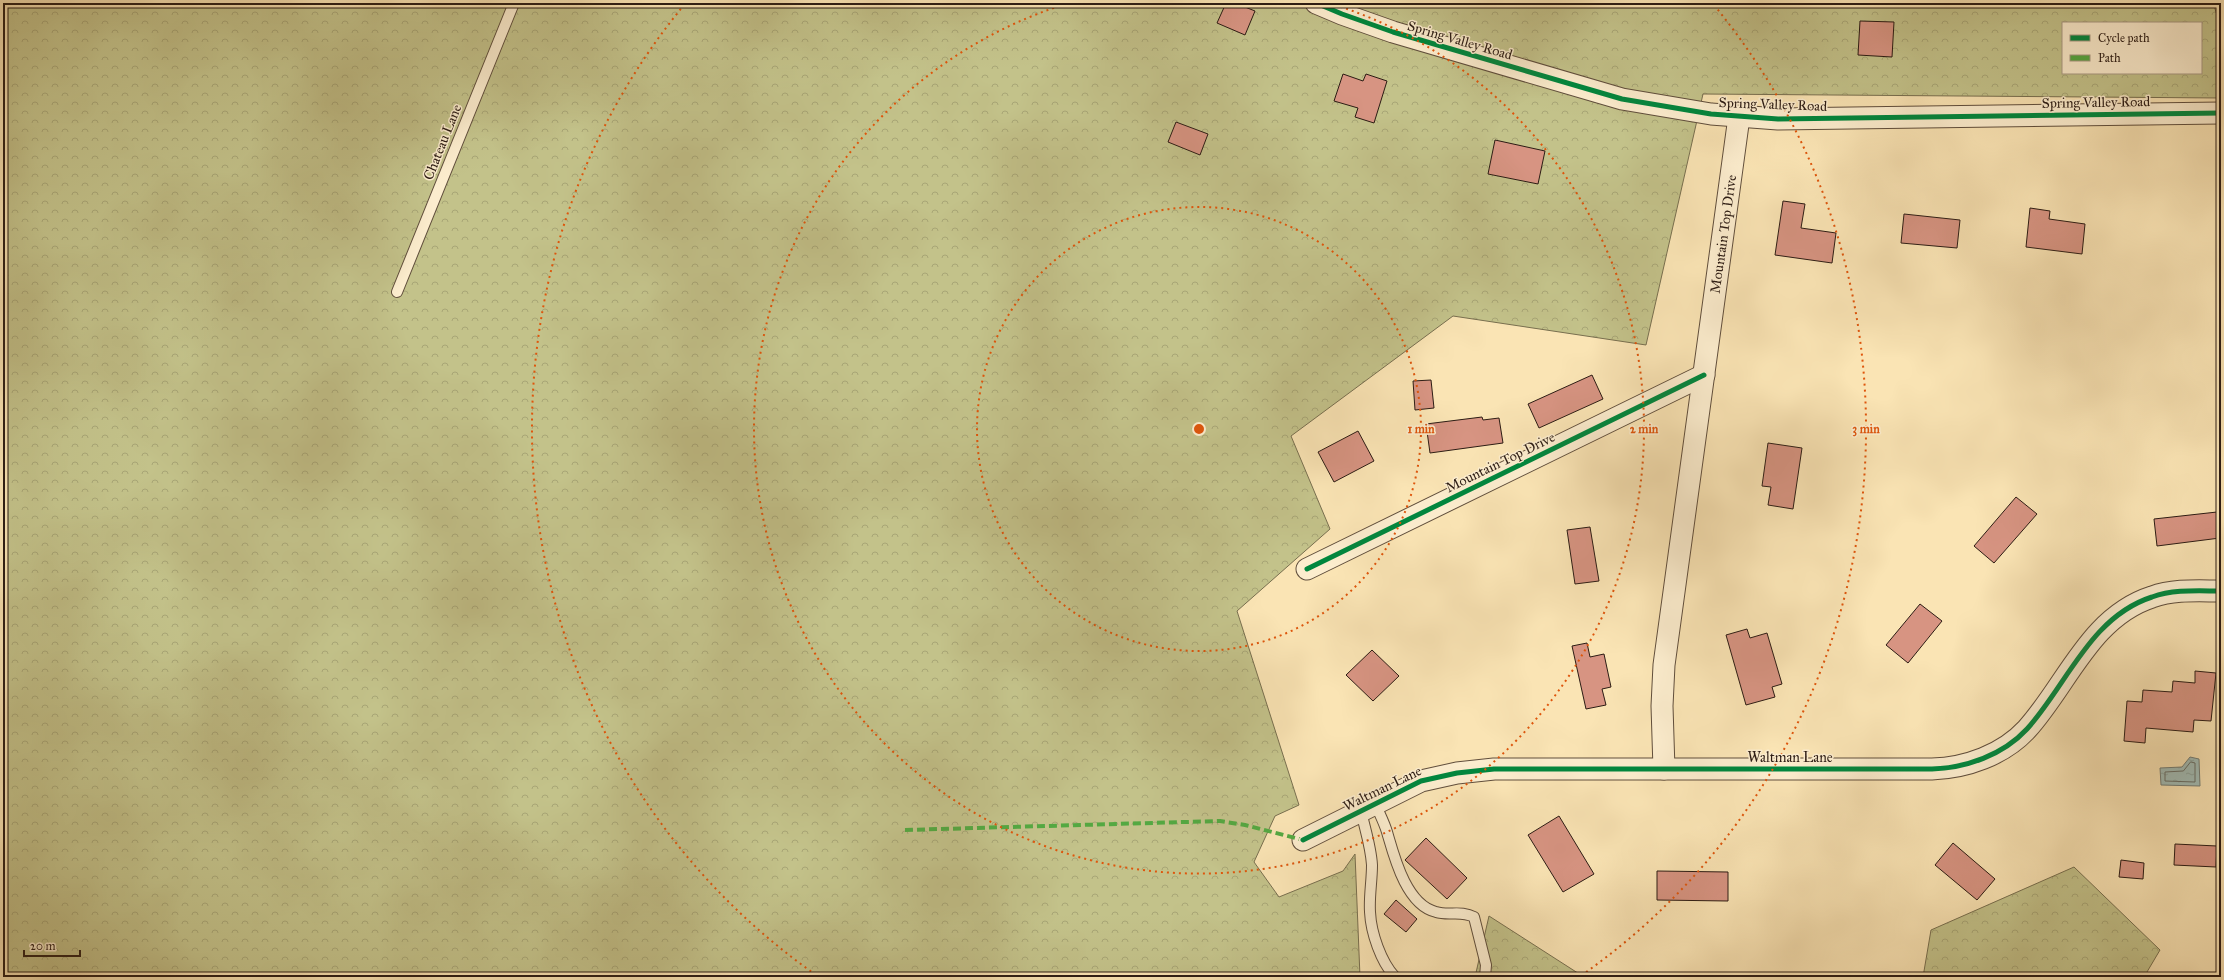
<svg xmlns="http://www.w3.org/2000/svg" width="2224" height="980" viewBox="0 0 2224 980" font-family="'IM FELL Great Primer',serif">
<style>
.forest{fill:url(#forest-crowns);stroke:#786f4f;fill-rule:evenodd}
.water{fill:url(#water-ripples);stroke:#727c75}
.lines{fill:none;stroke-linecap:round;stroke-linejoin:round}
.shore{stroke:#666c65;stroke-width:1}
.building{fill:#d79482;stroke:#2c1c14}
.lane-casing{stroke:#604e3c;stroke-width:12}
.street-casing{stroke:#604e3c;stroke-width:23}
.lane{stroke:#fcedce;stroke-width:10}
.street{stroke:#fcedce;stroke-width:21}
.quiet{stroke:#54a942;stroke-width:4;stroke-dasharray:8 4;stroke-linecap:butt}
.cycleway-casing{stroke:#fcedce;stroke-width:8}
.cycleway{stroke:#00873e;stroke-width:5}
.ring{fill:none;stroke:#df560c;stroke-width:2;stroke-dasharray:2 4}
.labels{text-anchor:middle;stroke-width:3;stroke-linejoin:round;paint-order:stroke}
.street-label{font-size:14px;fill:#2c1c14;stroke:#fcedce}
.centre{fill:#df560c;stroke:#fcedce;stroke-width:2}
.ring-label{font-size:12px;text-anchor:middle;font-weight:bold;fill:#df560c;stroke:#fcedce;stroke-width:3;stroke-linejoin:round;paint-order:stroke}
</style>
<defs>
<pattern id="forest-crowns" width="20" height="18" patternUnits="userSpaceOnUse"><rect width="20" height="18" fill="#c3c28a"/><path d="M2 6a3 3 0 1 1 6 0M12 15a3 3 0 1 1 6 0" fill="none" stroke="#a8a676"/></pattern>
<pattern id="water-ripples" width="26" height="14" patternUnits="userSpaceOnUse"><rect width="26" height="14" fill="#a1bcb6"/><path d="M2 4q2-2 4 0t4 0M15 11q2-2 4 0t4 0" fill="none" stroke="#8ba19c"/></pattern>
</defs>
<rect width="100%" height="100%" fill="#fae4b4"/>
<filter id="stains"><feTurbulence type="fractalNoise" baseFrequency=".005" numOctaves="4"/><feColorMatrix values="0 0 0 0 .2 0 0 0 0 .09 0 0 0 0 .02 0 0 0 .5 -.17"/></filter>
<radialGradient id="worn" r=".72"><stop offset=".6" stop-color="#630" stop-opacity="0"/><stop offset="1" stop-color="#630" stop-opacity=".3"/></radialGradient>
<g class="forest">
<path d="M3,3H2213L2221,27V98L1703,94L1646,345L1453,316L1291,436L1330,529L1237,611L1299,805L1275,816L1254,862L1279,897L1343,871L1355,854L1360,977H3ZM2063,23H2201V73H2063Z"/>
<path d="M2074,867L2160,950L2144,977H1923L1931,930Z"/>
<path d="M1489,916L1584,977H1475Z"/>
</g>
<path class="water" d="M2190,757L2199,759L2200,786L2161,785L2160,768L2182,767Z"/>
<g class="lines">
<path class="shore" d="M2191,762L2195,763V782L2165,781V772L2183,771Z"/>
</g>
<g class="building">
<path d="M1226,3H1235L1255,11L1245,35L1217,23Z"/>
<path d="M1860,21L1894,22L1892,57L1858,55Z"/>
<path d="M1343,74L1363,81L1366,74L1387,81L1374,123L1355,117L1358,108L1334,101Z"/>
<path d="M1176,122L1208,134L1200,155L1168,142Z"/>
<path d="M1495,140L1545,151L1538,184L1488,174Z"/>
<path d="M1783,201L1805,204L1801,228L1836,233L1832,263L1775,255Z"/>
<path d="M2030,208L2050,211L2049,219L2085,224L2082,254L2026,247Z"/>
<path d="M1904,214L1960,220L1957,248L1901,243Z"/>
<path d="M1592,375L1603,399L1539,428L1528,404Z"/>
<path d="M1431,380L1434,408L1415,410L1413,381Z"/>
<path d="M1482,417L1483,420L1499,418L1503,443L1430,453L1426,424Z"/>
<path d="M1358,431L1374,461L1334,482L1318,452Z"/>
<path d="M1768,443L1802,448L1793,509L1768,505L1771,487L1762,486Z"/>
<path d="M2016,497L2037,514L1994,563L1974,546Z"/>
<path d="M2217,512L2220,538L2157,546L2154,519Z"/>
<path d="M1590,527L1599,581L1575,584L1567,530Z"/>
<path d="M1920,604L1942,621L1908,663L1886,645Z"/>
<path d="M1747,629L1750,638L1767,633L1782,684L1772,687L1775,697L1746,705L1726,635Z"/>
<path d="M1587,643L1590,657L1604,654L1611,687L1602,689L1606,705L1586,709L1572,646Z"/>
<path d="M1372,650L1399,676L1373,701L1346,675Z"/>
<path d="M2195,671L2216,673L2211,721L2194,720L2193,732L2146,728L2145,743L2124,741L2127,701L2142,702L2143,690L2172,692L2173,681L2195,683Z"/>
<path d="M1559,816L1594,874L1563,892L1528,835Z"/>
<path d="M1426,838L1467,878L1447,899L1405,860Z"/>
<path d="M1953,843L1995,879L1977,900L1935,865Z"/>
<path d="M2175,844L2217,846L2216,867L2174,865Z"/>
<path d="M2121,860L2144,863L2143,879L2119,877Z"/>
<path d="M1657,871L1728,872V901L1657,900Z"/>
<path d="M1396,900L1417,919L1406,932L1384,914Z"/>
</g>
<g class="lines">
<defs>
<g id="lane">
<path d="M397,292L514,3"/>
<path d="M1375,803C1379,813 1384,822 1387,832C1394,856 1406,905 1436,912C1449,916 1461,910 1474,917L1486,965L1485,977"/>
<path d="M1361,811C1365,829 1371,847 1372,865C1372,881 1369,896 1370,912C1371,933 1381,962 1395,977"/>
</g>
<g id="street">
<path d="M1316,3L1342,14L1393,32L1622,99L1711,114L1778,119L2221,113"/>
<path d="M1307,569L1704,375"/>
<path d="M1664,769L1662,706L1664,665L1739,117"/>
<path d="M1303,840L1421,781L1457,773L1494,769H1932C1966,768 2003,755 2027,729C2067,685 2090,617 2152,597C2174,589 2198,591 2221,591"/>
</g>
</defs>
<use href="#lane" class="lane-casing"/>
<use href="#street" class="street-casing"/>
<use href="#lane" class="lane"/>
<use href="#street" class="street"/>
<path class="quiet" d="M905,830L1220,821L1245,825L1303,840"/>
<defs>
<g id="cycleway">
<path d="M1316,3L1342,14L1393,32L1622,99L1711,114L1778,119L2221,113"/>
<path d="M1307,569L1704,375"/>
<path d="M1303,840L1421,781L1457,773L1494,769H1932C1966,768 2003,755 2027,729C2067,685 2090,617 2152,597C2174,589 2198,591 2221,591"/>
</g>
</defs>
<use href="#cycleway" class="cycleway-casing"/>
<use href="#cycleway" class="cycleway"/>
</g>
<g class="ring">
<circle cx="1199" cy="429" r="222"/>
<path d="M1329 3A445 445 0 1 1 1069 3"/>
<path d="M816 975A667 667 0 0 1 684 5M1714 5A667 667 0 0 1 1582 975"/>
</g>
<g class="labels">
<g class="street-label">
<text transform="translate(1460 40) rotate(16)" y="5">Spring Valley Road</text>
<text transform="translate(2096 102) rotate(-1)" y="5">Spring Valley Road</text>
<text transform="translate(1773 104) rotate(2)" y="5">Spring Valley Road</text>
<text transform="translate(442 142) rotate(-68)" y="5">Chateau Lane</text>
<text transform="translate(1723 234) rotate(-82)" y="5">Mountain Top Drive</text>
<text transform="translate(1500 462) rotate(-26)" y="5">Mountain Top Drive</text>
<text x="1790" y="762">Waltman Lane</text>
<text transform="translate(1382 788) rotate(-26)" y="5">Waltman Lane</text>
</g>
</g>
<circle cx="1199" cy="429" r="6" class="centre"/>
<g class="ring-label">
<text x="1421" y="433">1 min</text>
<text x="1644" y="433">2 min</text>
<text x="1866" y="433">3 min</text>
</g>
<rect width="2224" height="980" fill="none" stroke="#fae4b4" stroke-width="16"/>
<rect x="4" y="4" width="2216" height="972" fill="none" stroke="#2c1c14" stroke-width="2"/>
<rect x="8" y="8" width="2208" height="964" fill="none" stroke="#2c1c14"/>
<rect x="2062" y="22" width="140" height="52" fill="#fcedce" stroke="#a99984"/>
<rect x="2070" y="35" width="20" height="6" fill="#00873e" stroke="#a99984"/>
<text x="2098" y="42" font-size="12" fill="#2c1c14">Cycle path</text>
<rect x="2070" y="55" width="20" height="6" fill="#54a942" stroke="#a99984"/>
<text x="2098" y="62" font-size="12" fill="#2c1c14">Path</text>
<path d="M24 950v6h56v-6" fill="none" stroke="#2c1c14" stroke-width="2"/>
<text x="30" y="950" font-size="12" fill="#2c1c14" stroke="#fcedce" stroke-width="3" paint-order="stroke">20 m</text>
<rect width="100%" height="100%" filter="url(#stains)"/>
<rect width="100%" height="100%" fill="url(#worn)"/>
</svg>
